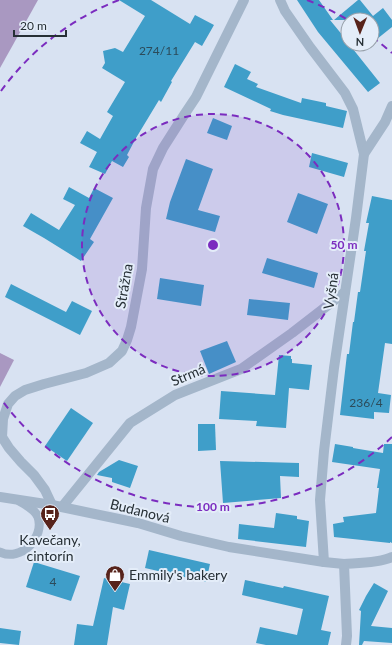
<svg xmlns="http://www.w3.org/2000/svg" width="392" height="645" viewBox="0 0 392 645" font-family="Lato,sans-serif">
<style>
.green{fill:#a998c1}
.building{fill:#3f9ec9}
.lines{fill:none;stroke-linecap:round;stroke-linejoin:round}
.service{stroke:#a4b6ca;stroke-width:9}
.minor{stroke:#a4b6ca;stroke-width:10}
.tertiary{stroke:#a4b6ca;stroke-width:10}
.ring{fill:none;stroke:#7b2cbf;stroke-width:2;stroke-dasharray:7 5}
.labels{text-anchor:middle;stroke-width:4;stroke-linejoin:round;paint-order:stroke}
.number-label{font-size:12px;fill:#2c4b5a}
.street-label{font-size:14px;fill:#262f35;stroke:#e4edf9}
.poi-label{font-size:14px;fill:#262f35;stroke:#e4edf9}
.centre{fill:#7b2cbf;stroke:#e4edf9;stroke-width:2}
.ring-label{font-size:12px;text-anchor:middle;font-weight:bold;fill:#7b2cbf;stroke:#e4edf9;stroke-width:4;stroke-linejoin:round;paint-order:stroke}
</style>
<rect width="100%" height="100%" fill="#d8e2f2"/>
<g class="green">
<path d="M0,0H38L0,68Z"/>
<path d="M0,353L14,360L0,387Z"/>
</g>
<g class="building">
<path d="M119,0H151L190,24L195,15L214,25L202,46L195,42L171,81L172,82L161,102L159,100L136,138L127,155L129,157L123,167L112,161L105,174L89,167L97,152L80,143L87,131L100,139L113,116L107,112L125,82L102,68L105,63L103,51L115,48L123,52L145,16Z"/>
<path d="M297,0H319L333,20H330L348,42V44H349L380,83L368,92L318,32Z"/>
<path d="M358,0H360L373,16L383,8L392,20V27L372,43V20H334Z"/>
<path d="M235,64L251,72L247,79L258,84L256,87L301,103L302,98L326,103V106L347,111L343,128L283,115L270,111L271,109L224,87Z"/>
<path d="M213,118L232,126L227,140L207,133Z"/>
<path d="M312,153L348,163L344,177L309,167Z"/>
<path d="M186,159L213,169L198,210L220,216L215,232L166,219L170,202Z"/>
<path d="M69,187L89,198L94,188L113,198L90,239L94,242L81,261L44,238L23,226L31,213L59,230L75,205L63,199Z"/>
<path d="M298,193L328,204L317,234L287,222Z"/>
<path d="M372,196L392,200V344L385,343L378,393L391,395L389,413L374,412V419L340,415L347,354H349L353,322H354L358,292H360L366,251H364L369,223H366Z"/>
<path d="M267,258L318,273L314,288L262,273Z"/>
<path d="M160,278L204,285L201,306L157,299Z"/>
<path d="M11,284L66,312L72,301L92,311L80,335L5,297Z"/>
<path d="M249,299L290,303L288,320L247,315Z"/>
<path d="M227,341L236,362L209,374L200,351Z"/>
<path d="M279,355L291,356V359H292V363L312,365L309,390L289,388L286,428L256,426L257,421L219,419L221,391L275,395Z"/>
<path d="M71,408L93,423L67,461L45,446Z"/>
<path d="M198,424H215L216,450L198,451Z"/>
<path d="M335,444L353,447V448L383,453L384,444H392V543L390,542V543L334,537L333,524L344,522L343,517L376,513L379,488H377L380,469L332,462Z"/>
<path d="M119,460L138,466L130,488L112,482V478L97,475L99,472Z"/>
<path d="M220,461L299,463V477L280,476L281,498L223,503Z"/>
<path d="M276,513L297,516V519L309,521L306,547L238,539L239,524L274,528Z"/>
<path d="M149,550L210,564L206,582L145,568Z"/>
<path d="M34,562L80,576L71,601L26,587Z"/>
<path d="M104,578L130,584L124,610L113,607L107,645H74L77,624L93,626Z"/>
<path d="M245,580L283,588L284,586L329,596L321,630L331,632L328,645H266L256,643L260,627L297,635L303,609L242,595Z"/>
<path d="M374,583L388,591L371,626L392,628V643L364,641L362,645H359L361,611L359,610L366,596Z"/>
<path d="M0,628L21,631L19,645L0,643Z"/>
</g>
<g class="lines">
<path class="service" d="M0,552C21,562 45,537 38,517C35,509 25,505 18,500"/>
<g class="minor">
<path d="M280,0L285,11L310,47L345,93L353,109L364,154L356,218L334,368L324,451L320,500L324,562"/>
<path d="M364,154L385,122L392,106"/>
<path d="M52,505L45,490L34,475L21,462L9,448L2,437L3,419L8,404L15,396L25,390L44,384L86,373L109,363L122,351L127,340L131,327L142,269L146,208L153,169L163,148L184,115L196,97L244,0"/>
<path d="M62,507L130,423L175,395L241,369L292,333L345,292"/>
<path d="M346,645L347,636L344,564C357,563 380,563 392,557"/>
</g>
<path class="tertiary" d="M0,497L52,505L138,523L181,536L229,547L324,562L344,564"/>
</g>
<circle cx="213" cy="245" r="131" fill="#7b2cbf" fill-opacity=".12"/>
<g class="ring">
<circle cx="213" cy="245" r="131"/>
<path d="M392 437A262 262 0 0 1 1 399M1 91A262 262 0 0 1 119 0M307 0A262 262 0 0 1 348 20M372 37A262 262 0 0 1 392 53"/>
</g>
<defs>
<symbol id="bus-pin" viewBox="-11 -11 22 30"><path d="M0 17L-7.5 6A9.5 9.5 0 1 1 7.5 6Z" fill="#57231b" stroke="#e4edf9"/><path d="M-5-6H5V4H4V6H2V4H-2V6H-4V4H-5ZM-3.5-4V0h7V-4ZM-3.5 1.2v1.5H-2V1.2ZM2 1.2v1.5H3.5V1.2Z" fill="#fff"/></symbol>
<symbol id="shop-pin" viewBox="-11 -11 22 30"><path d="M0 17L-7.5 6A9.5 9.5 0 1 1 7.5 6Z" fill="#57231b" stroke="#e4edf9"/><path d="M-5-2.5h2.3a2.7 3.5 0 0 1 5.4 0H5L5.5 6h-11ZM-1.5-2.5h3a1.5 2.3 0 0 0-3 0Z" fill="#fff"/></symbol>
</defs>
<g fill-rule="evenodd">
<use href="#bus-pin" x="39" y="503" width="22" height="30"/>
<use href="#shop-pin" x="104" y="564" width="22" height="30"/>
</g>
<g class="labels">
<g class="number-label">
<text x="159" y="55">274/11</text>
<text x="366" y="407">236/4</text>
<text x="53" y="586">4</text>
</g>
<g class="street-label">
<text transform="translate(124 286) rotate(-80)" y="5">Strážna</text>
<text transform="translate(331 291) rotate(-82)" y="5">Vyšná</text>
<text transform="translate(188 375) rotate(-23)" y="5">Strmá</text>
<text transform="translate(140 511) rotate(14)" y="5">Budanová</text>
</g>
<g class="poi-label">
<text x="50" y="545">Kavečany,<tspan x="50" dy="16">cintorín</tspan></text>
<text x="129" y="580" text-anchor="start">Emmily's bakery</text>
</g>
</g>
<circle cx="213" cy="245" r="6" class="centre"/>
<g class="ring-label">
<text x="344" y="249">50 m</text>
<text x="213" y="511">100 m</text>
</g>
<g transform="translate(360 32) rotate(181)"><circle r="19" fill="#e4edf9" stroke="#98a1ab"/>
<path d="M0-3L7 15L0 10L-7 15Z" fill="#57231b"/>
<text y="-6" font-size="11" font-weight="bold" text-anchor="middle" fill="#262f35">N</text>
</g>
<path d="M14 30v6h52v-6" fill="none" stroke="#262f35" stroke-width="2"/>
<text x="20" y="30" font-size="12" fill="#262f35" stroke="#e4edf9" stroke-width="3" paint-order="stroke">20 m</text>
</svg>
